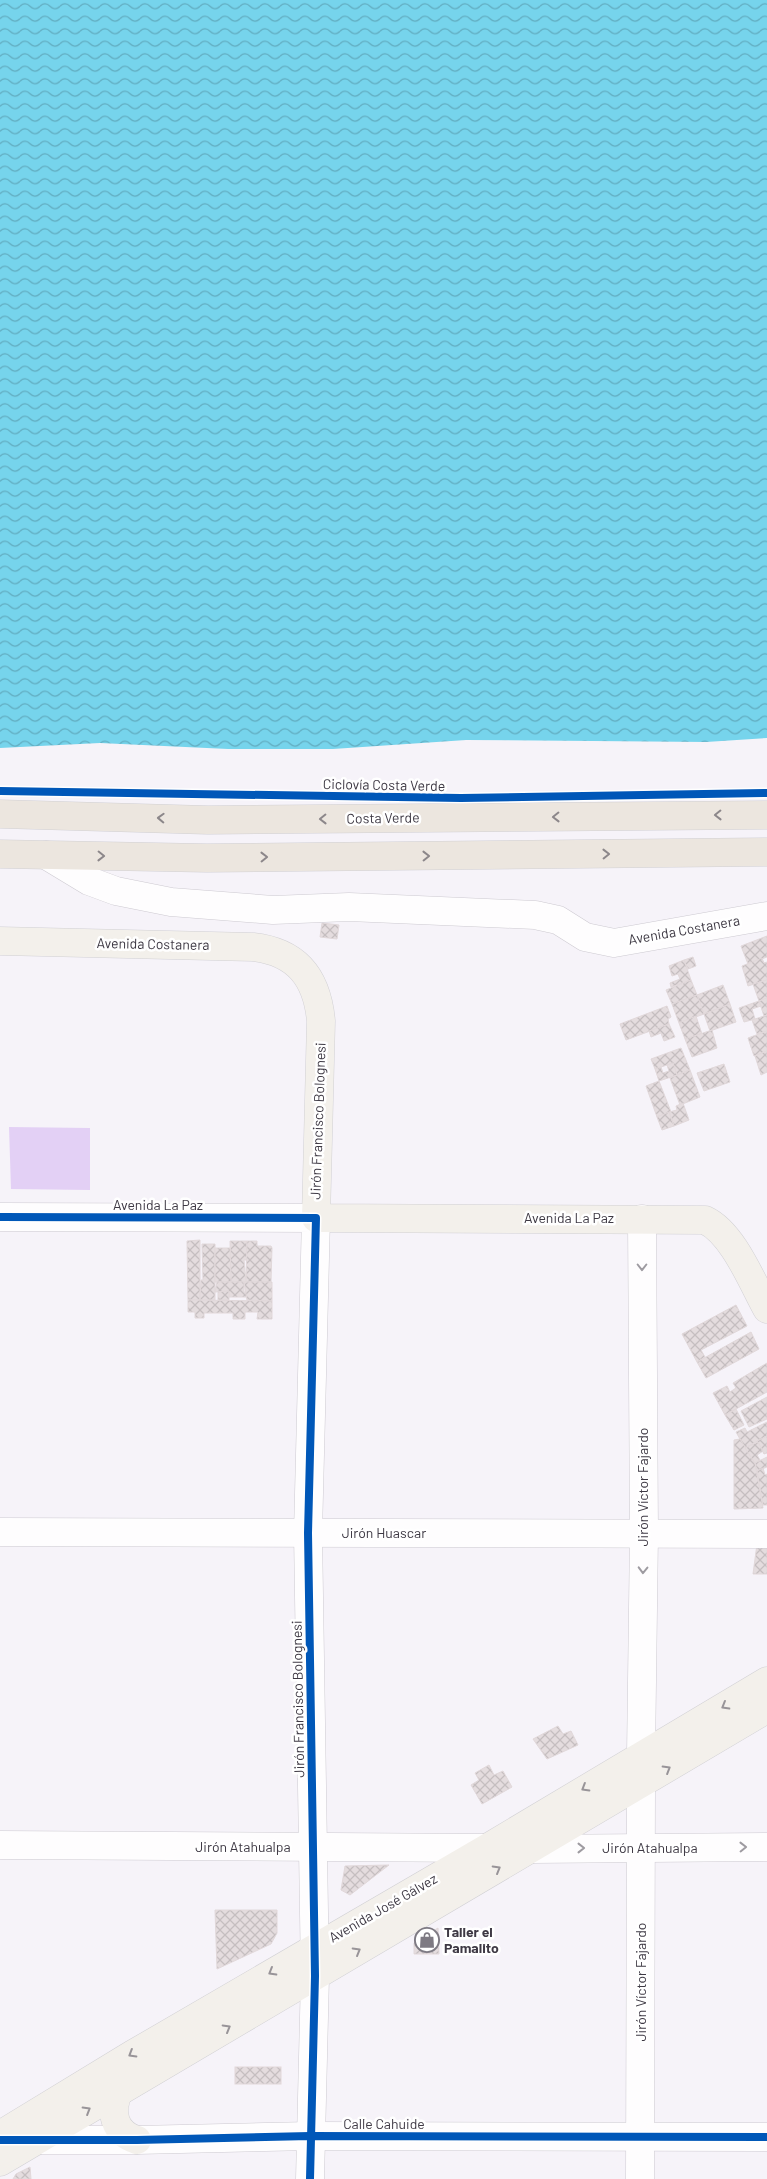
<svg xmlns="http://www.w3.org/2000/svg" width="767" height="2179" viewBox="0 0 767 2179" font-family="Barlow,sans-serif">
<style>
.garden{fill:#e3d0f5}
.water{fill:url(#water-waves)}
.building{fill:url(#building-cross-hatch);stroke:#e1d8da}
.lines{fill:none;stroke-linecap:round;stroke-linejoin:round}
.minor-casing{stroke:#cdcad1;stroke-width:29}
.major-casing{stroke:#d1d0d4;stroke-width:29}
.highway-casing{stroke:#d1d0d4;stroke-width:29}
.minor{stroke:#fefdfe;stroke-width:28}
.major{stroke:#f3f0eb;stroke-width:28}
.highway{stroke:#ece6df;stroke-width:28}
.cycleway-casing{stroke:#fff;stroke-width:11}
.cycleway{stroke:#0057b8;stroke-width:8}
.oneway{stroke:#8c878a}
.oneway2{stroke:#9e9ba1}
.oneway3{stroke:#989498}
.labels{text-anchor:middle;stroke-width:5;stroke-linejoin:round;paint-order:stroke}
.street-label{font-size:14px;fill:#3e3944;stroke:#fff}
.poi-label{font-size:14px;font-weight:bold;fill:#3e3944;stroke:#fff;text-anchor:start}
</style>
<defs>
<pattern id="water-waves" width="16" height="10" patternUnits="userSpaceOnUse" patternTransform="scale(1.25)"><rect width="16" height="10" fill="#76d4ec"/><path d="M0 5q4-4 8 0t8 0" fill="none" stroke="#62adc1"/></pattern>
<pattern id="building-cross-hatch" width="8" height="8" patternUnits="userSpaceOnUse" patternTransform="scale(1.25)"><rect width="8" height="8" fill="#e4dcde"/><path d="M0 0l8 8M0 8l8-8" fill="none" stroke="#c5bec0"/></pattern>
</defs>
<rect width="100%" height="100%" fill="#f6f3f9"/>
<path class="garden" d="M9,1127L90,1128V1190L11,1189Z"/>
<path class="water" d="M0,0H767V738L706,742L466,740L333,749H228L100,743L0,748Z"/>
<g class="building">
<path d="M322,923L339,925L337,939L320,937Z"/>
<path d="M767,936V957L748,964L741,946Z"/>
<path d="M693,957L696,966L688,969L684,960Z"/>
<path d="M762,958L764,963L767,962V980L748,986L742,966Z"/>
<path d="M684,960L691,980L671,987L670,983L680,979L678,974L672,976L669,966Z"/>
<path d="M691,980L697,995L672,1004L666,990Z"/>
<path d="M767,980V998L759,1001L753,984Z"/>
<path d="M723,985L730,1004L704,1014L697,995Z"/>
<path d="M697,995L704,1014L679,1023L672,1004Z"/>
<path d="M767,998V1015L764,1016L759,1001Z"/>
<path d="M759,1001L761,1006L752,1009L755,1019L744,1022L739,1008Z"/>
<path d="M730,1004L736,1022L710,1031L704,1014Z"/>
<path d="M667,1006L671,1017L668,1019L669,1024L626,1040L620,1024Z"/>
<path d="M767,1015V1031L757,1034L752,1020Z"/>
<path d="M696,1016L702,1034L685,1039L679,1023Z"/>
<path d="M669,1024L675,1037L664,1041L661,1033L651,1037L649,1031Z"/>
<path d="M712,1030L717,1048L692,1057L685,1039Z"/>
<path d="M767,1031V1051L754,1056L748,1038Z"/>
<path d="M681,1048L690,1070L677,1075L673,1063L655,1069L651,1059Z"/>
<path d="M767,1051V1072L761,1075L755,1056Z"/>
<path d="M673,1063L677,1075L659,1081L655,1069L661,1067L663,1073L669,1071L667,1065Z"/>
<path d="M724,1064L730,1082L704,1091L697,1073Z"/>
<path d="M690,1070L700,1097L680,1105L670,1078Z"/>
<path d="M659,1081L671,1112L657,1117L646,1086Z"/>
<path d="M683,1103L689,1120L674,1126L669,1112L677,1110L676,1106Z"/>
<path d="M669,1112L674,1126L662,1130L657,1117Z"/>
<path d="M200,1240V1300H188L187,1241Z"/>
<path d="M230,1241H247V1260H244L246,1282H231Z"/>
<path d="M247,1241H257V1246H271L272,1248L271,1282H246Z"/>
<path d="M202,1244H215V1300H200L201,1280H203Z"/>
<path d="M215,1248H230L231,1282H215Z"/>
<path d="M217,1282H244V1292H247V1297H229V1291L215,1292Z"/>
<path d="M244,1282H272V1301L247,1300Z"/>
<path d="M229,1291V1300H218V1292Z"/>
<path d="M188,1300L272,1301V1319H257L258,1312H245V1319H233V1313H204V1318H195V1312H188Z"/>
<path d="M736,1305L747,1326L701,1350L705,1357L697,1362L682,1334Z"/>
<path d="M751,1332L759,1349L706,1378L697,1362Z"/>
<path d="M767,1363V1392L725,1415L713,1393L727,1386L730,1392L736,1388L733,1383Z"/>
<path d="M767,1397V1419L749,1427L741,1411Z"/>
<path d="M736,1409L744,1425L734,1430L725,1415Z"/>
<path d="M767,1422V1436L745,1448L736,1432L745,1428L747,1432Z"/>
<path d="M767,1436V1453L764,1454L757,1441Z"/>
<path d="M740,1439L755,1463L763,1508L734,1509V1440Z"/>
<path d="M758,1442L763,1451L757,1455L760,1460L755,1463L745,1448Z"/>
<path d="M767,1457V1467L757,1471L755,1463Z"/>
<path d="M763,1468L765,1475L767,1474V1505H763L757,1471Z"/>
<path d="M757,1544L767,1545V1574H753Z"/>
<path d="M558,1726L563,1734L571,1731L578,1745L547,1759L533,1739Z"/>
<path d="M489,1765L494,1775L503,1771L512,1787L482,1804L471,1785L479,1780L475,1773Z"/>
<path d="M389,1865L350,1895L341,1890L345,1866Z"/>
<path d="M215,1910H277V1933L271,1944L217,1969Z"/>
<path d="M438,1928L439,1954H414V1943Z"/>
<rect x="235" y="2067" width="46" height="17"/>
<path d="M30,2167L31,2179H13L16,2174Z"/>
</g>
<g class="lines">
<defs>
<g id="minor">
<path d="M46,855L89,881L116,891L171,902L273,910L349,907L535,915L558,920L585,937L614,943L767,916"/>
<path d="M0,1217L316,1218L308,1533L315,1976L310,2179"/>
<path d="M0,1532L767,1534"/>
<path d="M641,1755L644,1534L642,1219"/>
<path d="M0,1845L487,1848"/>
<path d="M532,1849L767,1847"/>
<path d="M26,2140H137L310,2136L767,2137"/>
<path d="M640,2179L641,1785"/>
</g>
<g id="major">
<path d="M0,941L253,947C297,952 317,978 321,1021L316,1218L705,1220C733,1233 752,1282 767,1309"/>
<path d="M119,2091C109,2112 114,2133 137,2140"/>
<path d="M0,2135L133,2054L487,1848L767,1681"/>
<path d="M0,2162L767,1709"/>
</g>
<g id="highway">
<path d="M0,814L208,820L767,815"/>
<path d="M0,854L207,858L767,852"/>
</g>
</defs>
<use href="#minor" class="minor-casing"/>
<use href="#major" class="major-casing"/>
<use href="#highway" class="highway-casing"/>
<use href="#minor" class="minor"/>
<use href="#major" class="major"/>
<use href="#highway" class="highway"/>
<defs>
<g id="cycleway">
<path d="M0,791L461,798L767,793"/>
<path d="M0,1217L316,1218L308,1533L315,1976L310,2179"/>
<path d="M0,2140H137L310,2136L767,2137"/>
</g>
</defs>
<use href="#cycleway" class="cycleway-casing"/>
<use href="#cycleway" class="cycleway"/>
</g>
<defs><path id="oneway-chevron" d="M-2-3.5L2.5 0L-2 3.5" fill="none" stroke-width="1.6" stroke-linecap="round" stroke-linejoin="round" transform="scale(1.25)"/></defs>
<g class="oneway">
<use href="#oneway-chevron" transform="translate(718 815) rotate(179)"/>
<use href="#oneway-chevron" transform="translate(556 817) rotate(179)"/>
<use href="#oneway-chevron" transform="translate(161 818) rotate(-178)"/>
<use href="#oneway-chevron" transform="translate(323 819) rotate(179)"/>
<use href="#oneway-chevron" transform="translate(606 854) rotate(-1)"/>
<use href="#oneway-chevron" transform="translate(101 856) rotate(1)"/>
<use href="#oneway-chevron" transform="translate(426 856) rotate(-1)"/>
<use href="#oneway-chevron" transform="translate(264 857) rotate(-1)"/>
</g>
<g class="oneway2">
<use href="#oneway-chevron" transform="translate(642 1267) rotate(90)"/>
<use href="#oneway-chevron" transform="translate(643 1570) rotate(91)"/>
<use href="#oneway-chevron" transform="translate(743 1847) rotate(-1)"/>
<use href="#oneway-chevron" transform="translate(581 1848)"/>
</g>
<g class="oneway3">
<use href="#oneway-chevron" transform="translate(725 1706) rotate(150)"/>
<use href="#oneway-chevron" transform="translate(667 1769) rotate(-31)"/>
<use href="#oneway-chevron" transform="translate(585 1788) rotate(149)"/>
<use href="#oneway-chevron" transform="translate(497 1869) rotate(-30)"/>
<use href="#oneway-chevron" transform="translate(357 1951) rotate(-30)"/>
<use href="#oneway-chevron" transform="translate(272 1972) rotate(150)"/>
<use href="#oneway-chevron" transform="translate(227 2028) rotate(-30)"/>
<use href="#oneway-chevron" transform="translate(132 2054) rotate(149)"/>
<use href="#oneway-chevron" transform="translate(87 2110) rotate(-31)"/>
</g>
<defs>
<symbol id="shop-ring" viewBox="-11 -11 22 22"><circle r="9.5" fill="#fff" stroke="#7e7a83" stroke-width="1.5"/><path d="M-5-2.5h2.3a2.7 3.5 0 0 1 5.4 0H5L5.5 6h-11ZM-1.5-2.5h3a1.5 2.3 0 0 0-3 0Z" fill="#7e7a83"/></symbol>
</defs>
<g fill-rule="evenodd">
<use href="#shop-ring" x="413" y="1926" width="28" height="28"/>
</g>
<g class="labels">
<g class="street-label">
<text transform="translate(384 785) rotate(1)" y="5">Ciclovía Costa Verde</text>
<text transform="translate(383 818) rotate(-1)" y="5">Costa Verde</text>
<text transform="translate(684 930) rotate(-10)" y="5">Avenida Costanera</text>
<text transform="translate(153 944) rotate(1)" y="5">Avenida Costanera</text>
<text transform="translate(318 1121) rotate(-88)" y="5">Jirón Francisco Bolognesi</text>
<text x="158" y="1210">Avenida La Paz</text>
<text x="569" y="1223">Avenida La Paz</text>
<text transform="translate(643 1487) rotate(-90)" y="5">Jirón Víctor Fajardo</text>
<text x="384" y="1538">Jirón Huascar</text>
<text transform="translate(298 1699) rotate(-91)" y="5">Jirón Francisco Bolognesi</text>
<text x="243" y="1852">Jirón Atahualpa</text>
<text x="650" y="1853">Jirón Atahualpa</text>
<text transform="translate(383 1908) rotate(-30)" y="5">Avenida José Gálvez</text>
<text transform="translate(641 1982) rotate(-90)" y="5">Jirón Víctor Fajardo</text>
<text x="384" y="2129">Calle Cahuide</text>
</g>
<g class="poi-label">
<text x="444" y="1937">Taller el<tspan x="444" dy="16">Pamalito</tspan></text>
</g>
</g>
</svg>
